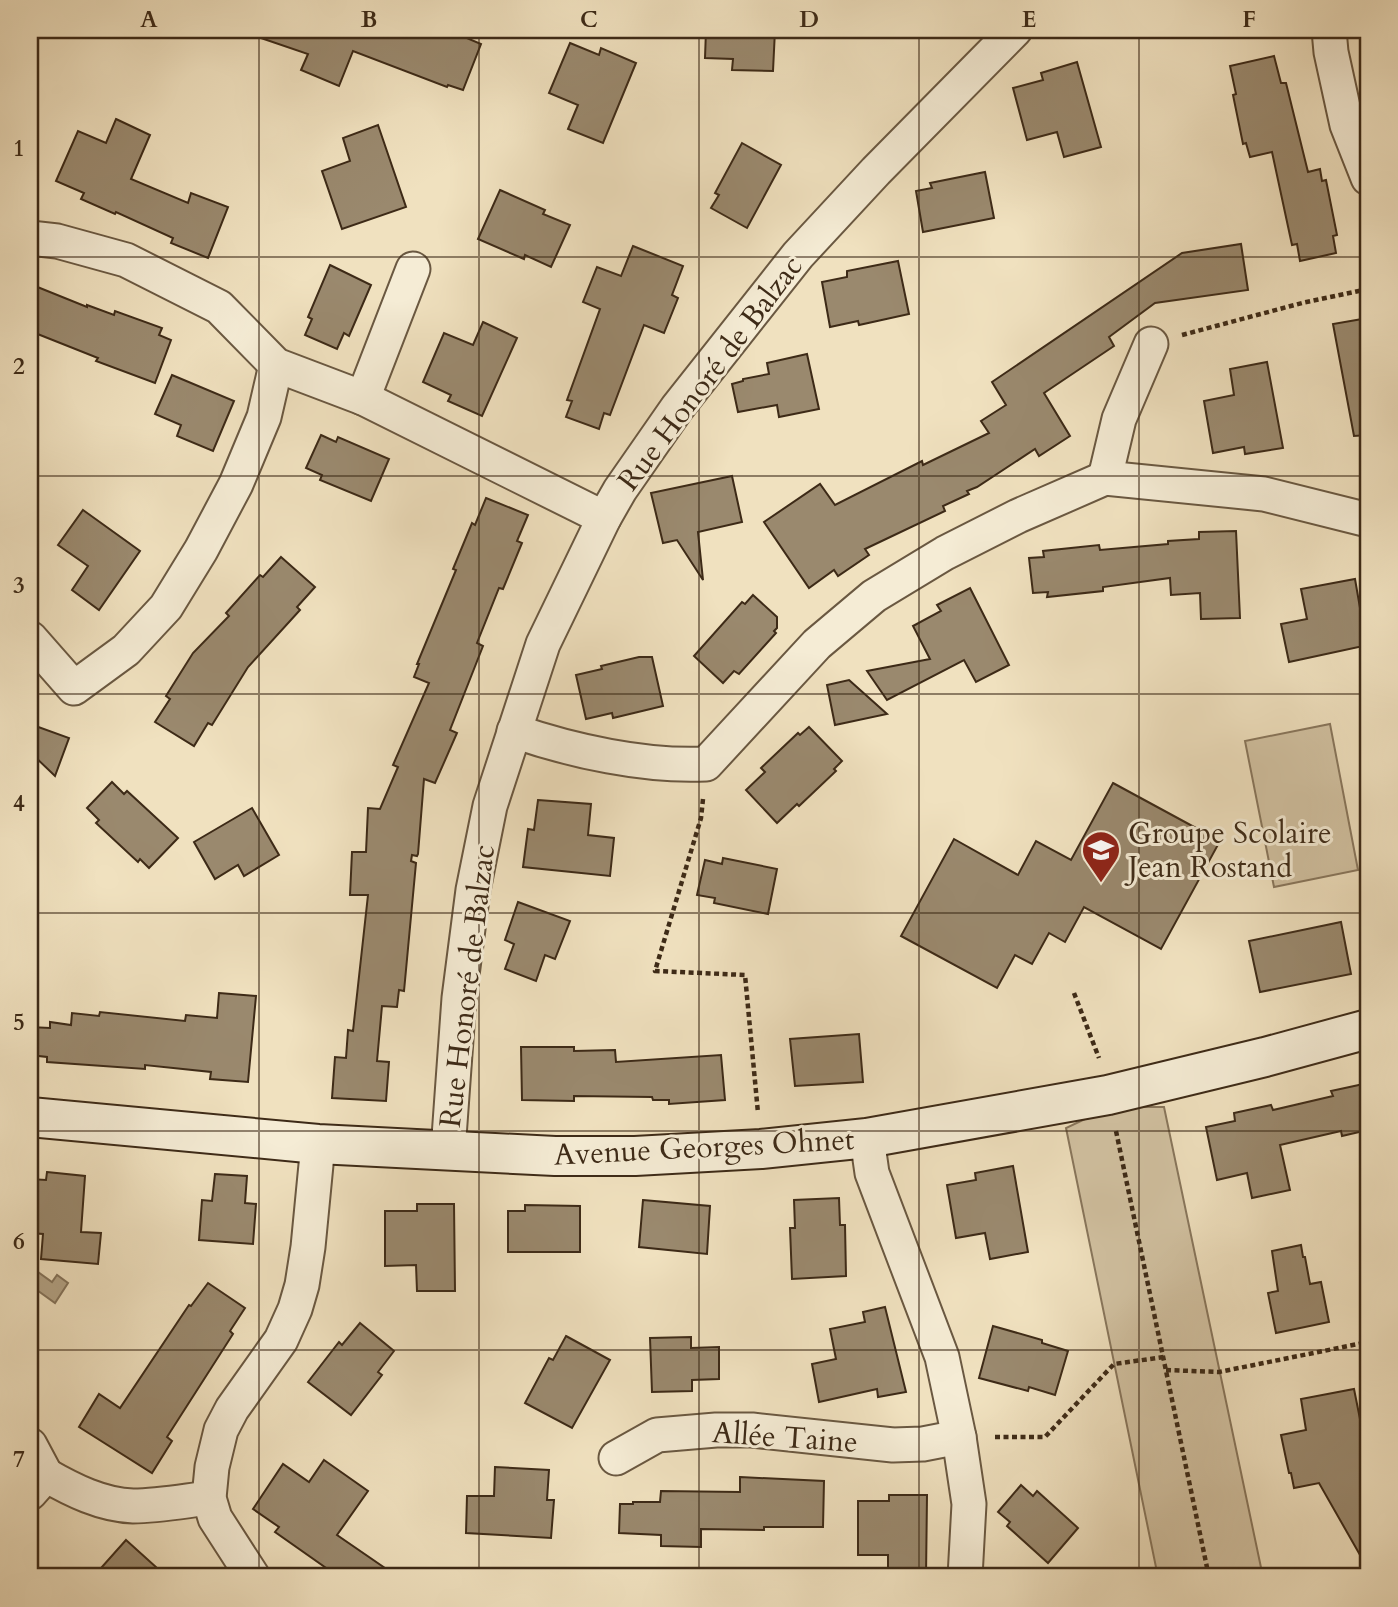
<svg xmlns="http://www.w3.org/2000/svg" width="1398" height="1607" viewBox="0 0 1398 1607" font-family="Cardo,serif">
<style>
.green{fill:#d2c2a2;stroke:#88765c;stroke-width:2}
.water{fill:#b3a386;stroke:#84735a;stroke-width:2}
.building{fill:#9a896e;stroke:#3d2a17;stroke-width:2}
.lines{fill:none;stroke-linecap:round;stroke-linejoin:round}
.street-casing{stroke:#6a5841;stroke-width:37}
.secondary-casing{stroke:#3d2a17;stroke-width:42}
.path{stroke:#3d2a17;stroke-width:4.5;stroke-dasharray:5 3.5;stroke-linecap:butt}
.street{stroke:#f5ecd5;stroke-width:33}
.secondary{stroke:#f5ecd5;stroke-width:38}
.grid{fill:none;stroke:#3d2a17;stroke-width:2;stroke-opacity:0.55}
.labels{text-anchor:middle;stroke-width:6;stroke-linejoin:round;paint-order:stroke}
.street-label{font-size:30px;fill:#3d2a17;stroke:#f5ecd5}
.poi-label{font-size:30px;fill:#3d2a17;stroke:#f5ecd5;text-anchor:start}
.neatline{fill:none;stroke:#3d2a17;stroke-width:2.5}
.grid-label{font-size:23px;text-anchor:middle;font-weight:bold;fill:#3d2a17}
</style>
<rect width="100%" height="100%" fill="#f0e1bf"/>
<filter id="stains"><feTurbulence type="fractalNoise" baseFrequency=".00286" numOctaves="4"/><feColorMatrix values="0 0 0 0 .2 0 0 0 0 .09 0 0 0 0 .02 0 0 0 .5 -.17"/></filter>
<radialGradient id="worn" r=".72"><stop offset=".6" stop-color="#630" stop-opacity="0"/><stop offset="1" stop-color="#630" stop-opacity=".3"/></radialGradient>
<g class="green">
<path d="M1330,724L1358,870L1274,887L1245,741Z"/>
<path d="M1141,1107H1164L1263,1577H1158L1066,1128L1085,1119Z"/>
</g>
<path class="water" d="M31,1267L52,1282L57,1275L68,1283L55,1303L30,1285Z"/>
<g class="building">
<path d="M253,30H448L481,44L463,90L448,85L447,87L353,51L339,86L301,70L308,54L252,35Z"/>
<path d="M706,30H775L773,71L732,70L733,59L705,58Z"/>
<path d="M570,43L599,55L601,48L636,63L603,143L568,129L578,105L549,93Z"/>
<path d="M1274,56L1281,83H1286L1308,172L1320,169L1322,181L1326,180L1337,235L1333,236L1336,253L1300,261L1297,244L1292,245L1272,152L1250,157L1246,143L1243,144L1233,95L1236,94L1230,66Z"/>
<path d="M1077,62L1101,147L1064,157L1057,132L1027,140L1013,88L1043,80L1041,73Z"/>
<path d="M116,119L150,135L131,179L188,203L191,193L228,207L208,258L171,243L173,238L116,212L115,214L81,199L84,193L56,181L78,131L106,143Z"/>
<path d="M378,125L406,207L342,229L322,171L350,161L343,138Z"/>
<path d="M742,143L781,165L747,228L711,208L719,195L715,193Z"/>
<path d="M985,172L994,218L923,232L916,191L932,188L930,183Z"/>
<path d="M500,190L545,210L543,214L570,225L551,267L525,255L524,259L478,239Z"/>
<path d="M1241,244L1248,290L1155,303L1109,337L1114,346L1044,393L1070,436L1039,456L1035,449L977,487L967,491L969,494L943,506L945,511L865,549L869,555L838,576L834,570L809,588L764,522L820,484L835,505L922,461L923,465L989,433L981,421L1006,405L992,382L1182,253Z"/>
<path d="M633,246L683,266L672,295L678,298L664,333L644,325L610,415L604,413L599,429L566,417L572,401L567,400L600,309L583,302L597,267L621,276Z"/>
<path d="M898,261L909,314L859,325L858,321L830,327L822,282L847,277V271Z"/>
<path d="M330,265L371,285L349,336L344,333L337,349L305,335L312,319L308,317Z"/>
<path d="M30,284L87,307V305L114,315L115,311L162,328L159,335L171,340L155,383L96,361L98,358L30,331Z"/>
<path d="M1368,318V435L1354,436L1333,324Z"/>
<path d="M483,322L517,338L482,416L448,401L451,395L423,382L444,333L473,345Z"/>
<path d="M807,354L819,409L779,417L777,405L738,412L732,384L743,381V379L769,374L767,363Z"/>
<path d="M1267,362L1283,448L1245,454L1244,447L1213,453L1204,401L1234,395L1230,369Z"/>
<path d="M172,375L234,401L213,451L177,436L181,425L155,414Z"/>
<path d="M321,435L336,442L338,437L389,459L371,501L320,480L322,475L306,468Z"/>
<path d="M732,476L742,522L698,532L703,580L677,540L663,543L651,493Z"/>
<path d="M486,498L528,515L517,541L522,543L503,589L499,588L477,643L483,646L450,730L457,733L435,783L424,779L418,854L417,856L412,855L411,861L416,863L404,991L399,990L397,1007L382,1006L377,1061L389,1062L386,1101L332,1098L335,1057L346,1058L348,1030L353,1031L368,895H350L352,852H366L368,808L380,809L398,767L393,765L429,683L414,677L419,664H417L456,570L453,569L472,523L475,525Z"/>
<path d="M83,510L140,551L99,610L72,590L88,566L58,545Z"/>
<path d="M1236,531L1240,618L1201,619L1200,593L1171,595L1170,578L1103,587V591L1047,597L1048,592L1033,593L1029,558L1044,557L1043,551L1099,545L1100,550L1168,544V541L1199,539V532Z"/>
<path d="M281,557L315,587L297,607L300,610L248,667L212,725L208,723L194,746L155,722L170,699L166,696L193,653L229,616L226,613L260,575L263,577Z"/>
<path d="M1355,579L1360,608L1368,607V645L1289,662L1281,624L1307,619L1301,589Z"/>
<path d="M970,588L1009,665L976,682L964,660L887,700L867,671L930,659L913,626L941,611L937,605Z"/>
<path d="M753,595L777,617V628L774,631L776,633L739,674L734,671L723,683L694,656L742,602L745,604Z"/>
<path d="M639,657H652L663,706L613,718L612,713L586,719L576,675L602,669L601,666Z"/>
<path d="M849,680L887,714L835,725L827,685Z"/>
<path d="M30,724L69,738L55,776L30,752Z"/>
<path d="M809,727L842,761L834,769L836,771L799,806L797,804L777,823L746,790L765,772L761,768L798,733L800,735Z"/>
<path d="M112,782L124,794L127,791L178,838L149,868L140,859L138,862L96,823L99,820L87,808Z"/>
<path d="M1113,783L1220,841L1161,949L1084,907L1065,942L1049,933L1032,964L1015,955L997,988L901,936L954,839L1018,875L1036,841L1071,860Z"/>
<path d="M538,800L591,804L588,835L614,838L610,876L523,867L528,829L534,830Z"/>
<path d="M252,808L279,855L244,876L238,865L215,879L194,842Z"/>
<path d="M723,858L777,869L768,914L714,903L715,898L697,895L705,860L722,864Z"/>
<path d="M518,902L570,921L555,959L545,955L536,981L505,969L514,944L505,940Z"/>
<path d="M1341,922L1351,974L1260,992L1249,941Z"/>
<path d="M219,993L256,996L248,1082L210,1079L211,1072L145,1065V1069L47,1062V1057L30,1055V1027L50,1028V1022L71,1025L72,1013L99,1016L100,1012L185,1021L186,1015L217,1018Z"/>
<path d="M859,1034L863,1082L795,1086L790,1039Z"/>
<path d="M521,1047H574V1051L615,1050L616,1062L721,1055L725,1100L669,1104V1100H653L652,1097L574,1096V1101L522,1100Z"/>
<path d="M1368,1083V1130L1342,1136L1341,1131L1280,1145L1290,1190L1252,1198L1247,1173L1217,1180L1206,1127L1235,1121L1234,1113L1271,1105L1273,1110L1333,1096L1331,1091Z"/>
<path d="M1013,1166L1028,1252L990,1259L985,1233L956,1238L947,1185L976,1180L975,1173Z"/>
<path d="M47,1172L85,1176L81,1232L101,1233L98,1264L41,1259L43,1234L30,1233V1179L46,1180Z"/>
<path d="M215,1174L247,1176L245,1203L256,1204L253,1244L199,1240L202,1200L212,1201Z"/>
<path d="M839,1198L840,1225H845L846,1276L792,1279L790,1228H795L794,1200Z"/>
<path d="M643,1200L710,1206L707,1254L639,1247Z"/>
<path d="M417,1204H454L455,1291H417L416,1265L385,1266V1211H417Z"/>
<path d="M525,1205L580,1206V1252H508V1211H525Z"/>
<path d="M1301,1245L1303,1257H1305L1310,1284L1321,1282L1329,1322L1276,1333L1268,1293L1278,1291L1272,1251Z"/>
<path d="M208,1283L245,1308L230,1331L233,1334L167,1437L172,1441L152,1473L79,1427L99,1394L120,1408L189,1305L191,1306Z"/>
<path d="M885,1307L906,1392L878,1397L877,1389L819,1402L812,1364L836,1359L830,1329L865,1322L863,1312Z"/>
<path d="M360,1323L394,1351L378,1372L382,1375L351,1415L308,1382L339,1342L342,1345Z"/>
<path d="M993,1326L1042,1340V1343L1068,1351L1055,1395L1029,1387L1028,1391L979,1378Z"/>
<path d="M566,1336L610,1360L572,1428L525,1403L549,1358L553,1360Z"/>
<path d="M691,1337V1348L719,1347V1379L692,1380V1391L652,1392L650,1338Z"/>
<path d="M1354,1389L1360,1419L1368,1417V1569L1319,1483L1294,1488L1291,1473H1289L1281,1435L1306,1430L1301,1399Z"/>
<path d="M324,1460L368,1491L337,1535L398,1577H339L275,1532L279,1527L253,1509L283,1464L309,1482Z"/>
<path d="M495,1467L549,1470L547,1500H554L551,1538L466,1533L467,1496H494Z"/>
<path d="M740,1477L824,1481L823,1527H764V1530L701,1529V1547L661,1546V1535L619,1533L620,1504H633V1502H660L661,1491L740,1492Z"/>
<path d="M1021,1485L1033,1496L1037,1491L1078,1528L1048,1563L1007,1526L1010,1522L998,1512Z"/>
<path d="M889,1495H927L926,1577H888V1555H858V1501H889Z"/>
<path d="M126,1540L167,1577H93Z"/>
</g>
<g class="lines">
<defs>
<g id="street">
<path d="M1329,30L1331,52L1347,125L1368,178"/>
<path d="M30,238L57,241L126,260L219,307L276,365L363,398L604,518"/>
<path d="M363,398L413,269"/>
<path d="M1105,478L1119,419L1151,344"/>
<path d="M30,638L74,688L126,650L166,607L201,550L236,484L264,417L276,365"/>
<path d="M514,731C572,751 645,767 706,764L817,644L874,596L945,553L1018,516L1105,478L1264,494L1368,520"/>
<path d="M867,1138L872,1173L942,1357L959,1437L969,1504L965,1577"/>
<path d="M448,1151L459,998L473,890L490,806L543,644L604,518L620,490L677,408L798,255L876,171L1015,30"/>
<path d="M30,1445L46,1475L30,1493"/>
<path d="M616,1458L657,1435L716,1430H752L893,1445L923,1444L959,1437"/>
<path d="M46,1475C72,1490 102,1505 133,1506C158,1506 184,1501 209,1498"/>
<path d="M253,1577L215,1518L209,1498L212,1467L221,1430L232,1409L281,1340L295,1309L302,1285L308,1247L318,1144"/>
</g>
<path id="secondary" d="M30,1117L318,1144L555,1156H635L761,1149L867,1138L1108,1095L1265,1057L1368,1029"/>
</defs>
<use href="#street" class="street-casing"/>
<use href="#secondary" class="secondary-casing"/>
<g class="path">
<path d="M1182,335L1302,303L1368,289"/>
<path d="M703,799L701,818L655,971L745,975L758,1113"/>
<path d="M1074,993L1099,1058"/>
<path d="M1116,1131L1209,1577"/>
<path d="M1166,1370L1219,1372L1368,1342"/>
<path d="M995,1437H1045L1114,1364L1164,1357"/>
</g>
<use href="#street" class="street"/>
<use href="#secondary" class="secondary"/>
</g>
<path class="grid" d="M259,30V1577M479,30V1577M699,30V1577M919,30V1577M1139,30V1577M30,257H1368M30,476H1368M30,694H1368M30,913H1368M30,1131H1368M30,1350H1368"/>
<defs>
<symbol id="school-pin" viewBox="-11 -11 22 30"><path d="M0 17L-7.5 6A9.5 9.5 0 1 1 7.5 6Z" fill="#8f2418" stroke="#f5ecd5"/><path d="M0-5L7-2L0 1L-7-2ZM-4 1L0 2.5L4 1V4Q0 6-4 4Z" fill="#fff"/></symbol>
</defs>
<g fill-rule="evenodd">
<use href="#school-pin" x="1079" y="828" width="44" height="60"/>
</g>
<g class="labels">
<g class="street-label">
<text transform="translate(710 373) rotate(-53)" y="10">Rue Honoré de Balzac</text>
<text transform="translate(467 986) rotate(-83)" y="10">Rue Honoré de Balzac</text>
<text transform="translate(704 1147) rotate(-3)" y="10">Avenue Georges Ohnet</text>
<text transform="translate(785 1437) rotate(4)" y="10">Allée Taine</text>
</g>
<g class="poi-label">
<text x="1128" y="843">Groupe Scolaire<tspan x="1128" dy="34">Jean Rostand</tspan></text>
</g>
</g>
<rect width="1398" height="1607" fill="none" stroke="#f0e1bf" stroke-width="77"/>
<rect x="38" y="38" width="1322" height="1530" class="neatline"/>
<g class="grid-label">
<text x="149" y="27">A</text>
<text x="369" y="27">B</text>
<text x="589" y="27">C</text>
<text x="809" y="27">D</text>
<text x="1029" y="27">E</text>
<text x="1249" y="27">F</text>
<text x="19" y="156">1</text>
<text x="19" y="374">2</text>
<text x="19" y="593">3</text>
<text x="19" y="811">4</text>
<text x="19" y="1030">5</text>
<text x="19" y="1249">6</text>
<text x="19" y="1467">7</text>
</g>
<rect width="100%" height="100%" filter="url(#stains)"/>
<rect width="100%" height="100%" fill="url(#worn)"/>
</svg>
